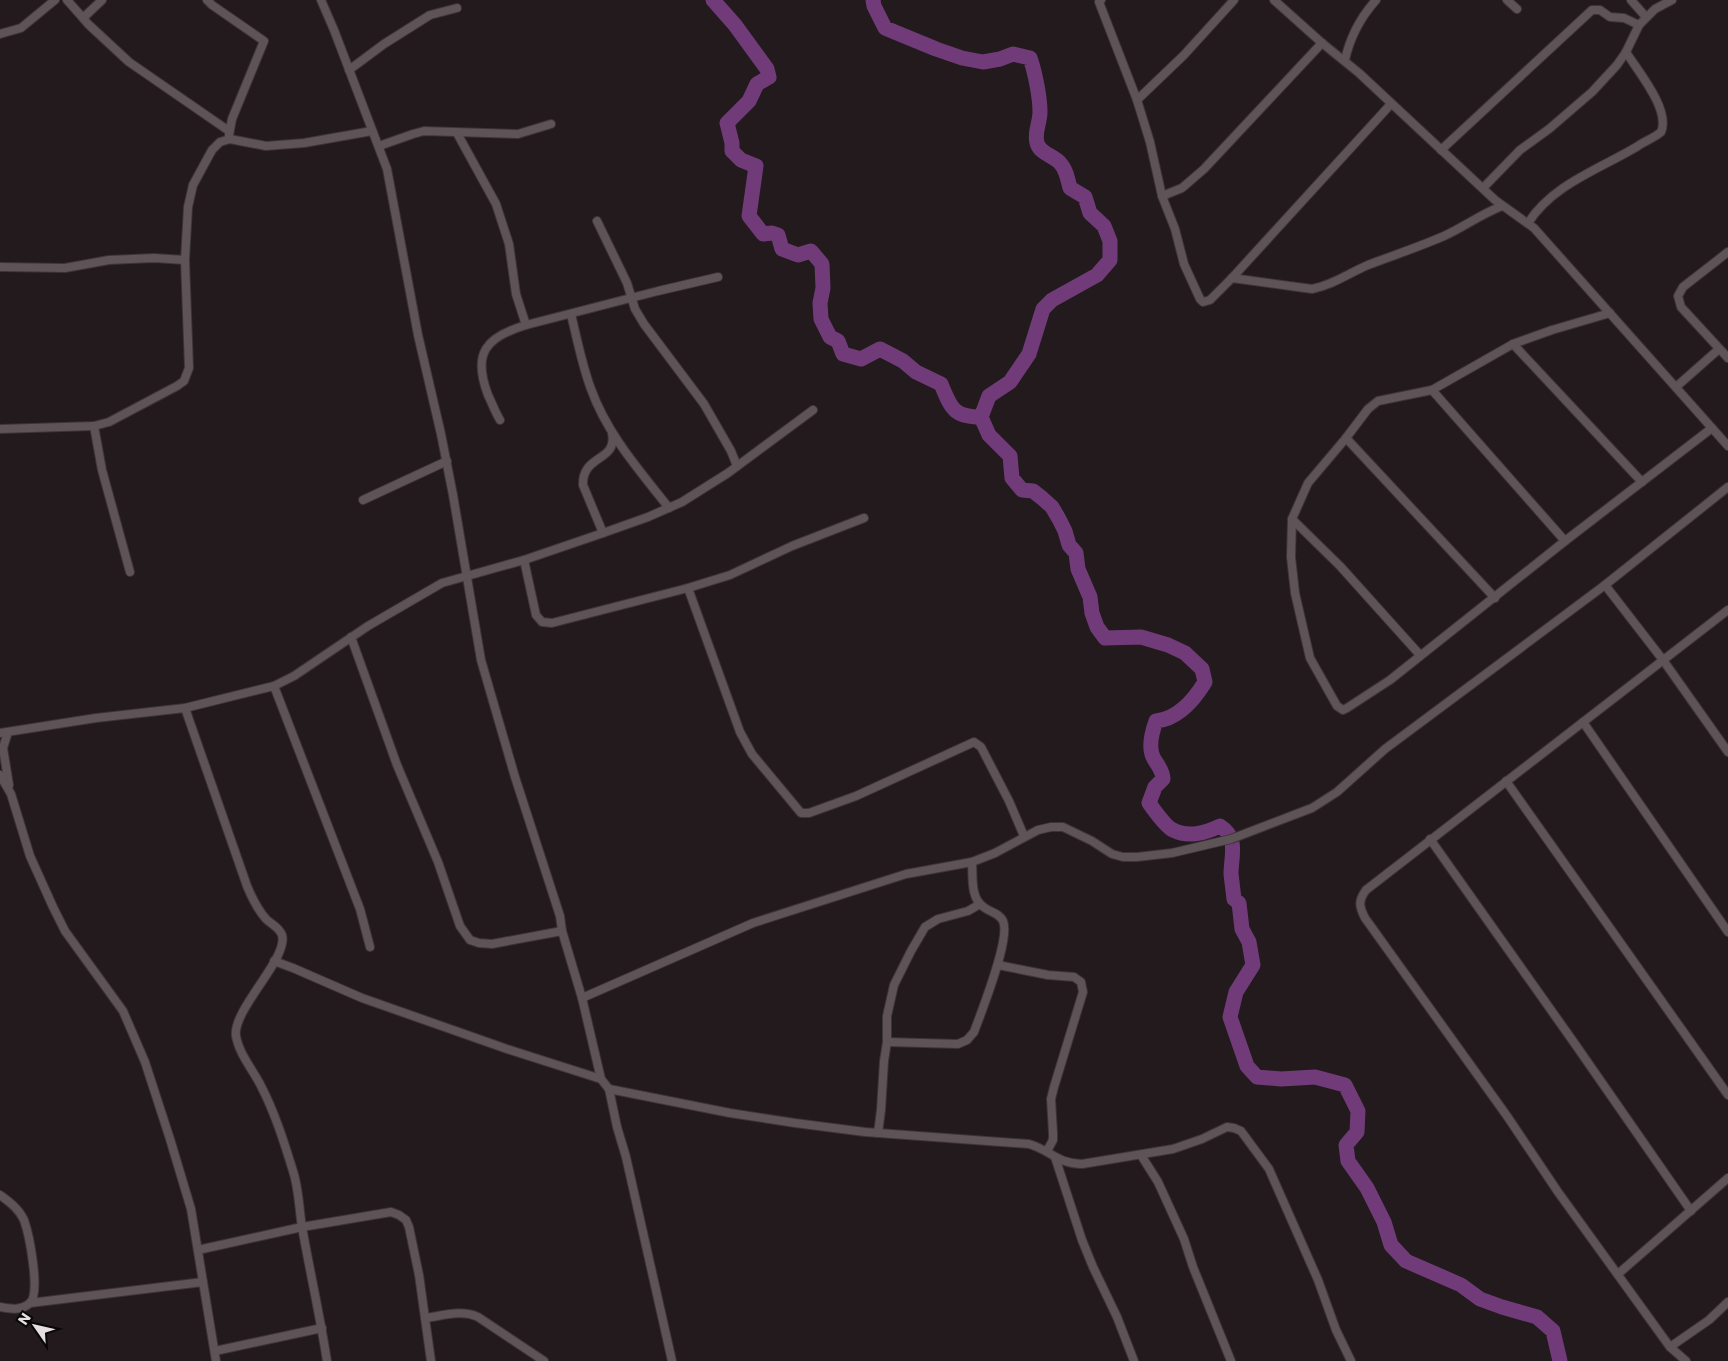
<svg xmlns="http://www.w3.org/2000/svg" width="1728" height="1361" viewBox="0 0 1728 1361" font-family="Poppins,sans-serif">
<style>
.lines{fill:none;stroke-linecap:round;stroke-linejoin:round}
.river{stroke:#713b7a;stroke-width:15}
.street-casing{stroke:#3c3537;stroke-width:10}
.street{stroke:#5e5356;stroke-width:8}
</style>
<rect width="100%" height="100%" fill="#221a1c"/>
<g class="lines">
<g class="river">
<path d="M713,0L735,25L767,69L769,77L757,84L749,101L727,123L732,143V151L741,160L756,166L749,216L763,234L772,233L778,235L782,249L798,255L811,251L822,264L823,288L820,303L821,319L830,337L838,341L843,354L861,359L880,349L903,361L916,372L941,384C951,408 953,417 981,417"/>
<path d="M873,0L874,6L885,28L936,49L962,58L983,62L1000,59L1013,54L1030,58C1035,72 1040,97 1040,112C1040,123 1034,132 1037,143C1040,154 1053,155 1060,163C1066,169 1068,180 1070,188L1085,197L1090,213L1104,226L1110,241V260L1097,275L1052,300L1043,309L1029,354L1010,382L989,396L981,417L989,435L1010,456L1012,478L1022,490L1033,491L1042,498L1052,507L1059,519L1065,531L1069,545L1076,553L1078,569L1090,597L1092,613L1097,627L1105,638L1141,637L1168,645L1185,653L1202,669L1205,682C1194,700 1177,719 1156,721C1152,732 1148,746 1153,757C1157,765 1163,770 1163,779L1155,787L1149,803C1154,810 1166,827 1173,830C1189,838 1205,833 1220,826C1239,838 1231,856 1231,874C1232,882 1233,891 1234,899L1239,903L1242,929L1249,942L1253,965L1236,992L1230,1017L1247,1066L1257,1077L1281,1079L1315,1077L1345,1085L1358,1111L1357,1132L1346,1145L1348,1161L1367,1188L1384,1222L1391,1245L1406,1261L1461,1285L1480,1299L1502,1307L1537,1317L1553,1331L1560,1361"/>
</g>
<defs>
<g id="street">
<path d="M67,0L83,18"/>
<path d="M102,0L83,18L88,24L129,62L229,131"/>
<path d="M207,0L212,5L264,41L232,119L229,135"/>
<path d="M321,0L334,30L387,169L418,335L441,434L453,495L481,660L515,777L560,916L562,931L582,998L601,1079L609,1089L617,1127L626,1157L672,1361"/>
<path d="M1101,0L1099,2L1137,100L1150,142L1162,196L1175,229L1184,264L1200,299L1203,302L1210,300L1232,278L1391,104"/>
<path d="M1274,0L1322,43L1359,73L1495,200L1534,228L1728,446"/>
<path d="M1507,0L1517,9"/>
<path d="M1631,0L1646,17"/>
<path d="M0,34L21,28L55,0"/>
<path d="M1345,60C1350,37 1360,18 1376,0"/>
<path d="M349,70L384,44L430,15L457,8"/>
<path d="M1137,100L1184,55L1234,0"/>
<path d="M457,133L496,204L509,244L516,294L526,325"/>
<path d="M379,146L413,134L424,131L518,134L551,124"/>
<path d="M1441,150L1592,10H1600L1610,17L1624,18L1639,25"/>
<path d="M1483,188L1520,150L1549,129L1592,92L1617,65L1626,52L1639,25L1655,9L1672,0"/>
<path d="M1162,196L1182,188L1204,169L1322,43"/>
<path d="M597,221L627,283L635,309L644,324L704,404L731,451L737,466"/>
<path d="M1528,223C1553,184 1600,169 1638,146C1645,141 1654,138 1661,132C1671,110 1637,70 1626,52"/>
<path d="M1728,252L1683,287L1678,296L1681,307L1728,358"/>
<path d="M0,267L65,268L109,260L154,258L185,260"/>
<path d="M1232,278L1312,289C1333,285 1349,273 1368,265C1394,255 1419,247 1444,236C1464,227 1481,214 1502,206"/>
<path d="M1610,313L1552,330L1513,344L1432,390L1378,401L1368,409L1346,438L1308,483L1292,519L1291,557L1295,593L1310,658L1337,706L1343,710L1347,708L1390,680L1565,541L1712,428"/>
<path d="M571,314C577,339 582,365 591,389C607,434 640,471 669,508"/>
<path d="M1513,344L1642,482"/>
<path d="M1676,387L1719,349"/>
<path d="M1432,390L1565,541"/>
<path d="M500,420C495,412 492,403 488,395C472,353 486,337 526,325L658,291L718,277"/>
<path d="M94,426L102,470L130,572"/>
<path d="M0,429L94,426L109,422L177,386L184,381L189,368L185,260L188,207L193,185L212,150L220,142L230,139L266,146L304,143L372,131"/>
<path d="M1346,438L1495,598"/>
<path d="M363,500L447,461"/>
<path d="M1292,519L1340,566L1420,655"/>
<path d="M603,533L583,485C582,454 618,462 612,433"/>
<path d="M524,560L536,615L542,622L552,623L688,588L730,575L792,546L864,518"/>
<path d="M1605,585L1663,660L1728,752"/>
<path d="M688,588L740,732L752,754L801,813H809L856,796L974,742L981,747L1009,801L1024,836"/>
<path d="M351,637L397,765L438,862L460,926L470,940L479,943L492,944L562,931"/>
<path d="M274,686L360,909L370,947"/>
<path d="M185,708L247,886C252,898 257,909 266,919C271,924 279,927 282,935C289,958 232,1010 236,1036C239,1054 253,1070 261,1086C275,1113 284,1142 293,1171C299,1189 299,1209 302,1227C310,1272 320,1316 327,1361"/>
<path d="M1583,722L1728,932"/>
<path d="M8,732L3,748L9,785"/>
<path d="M0,733L96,718L185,708L274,686L294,676L368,626L442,583L524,560L603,533L648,517L682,502L728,473L813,410"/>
<path d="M0,775L11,794L30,856L53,907L65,931L123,1011L145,1062L170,1139L191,1209L216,1361"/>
<path d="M1506,781L1728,1095"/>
<path d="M1430,839L1575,1044L1691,1211"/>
<path d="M274,961L293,968L362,998L507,1049L601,1079"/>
<path d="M998,965L1048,975L1074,977L1081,982L1083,992L1054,1087L1051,1099L1053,1133V1140L1047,1151"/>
<path d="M582,998L753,923L906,874L972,862L995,853L1038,830L1051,827H1063L1092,841L1112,854L1123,857H1137L1172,853L1231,839L1312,808L1337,792L1385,749L1605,585L1728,487"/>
<path d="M887,1042L958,1044L967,1040L974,1032C981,1013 1011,938 1003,921C999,913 992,913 985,908C970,900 973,877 972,862"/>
<path d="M609,1089L730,1113L795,1123L865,1132L1029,1144C1050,1150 1058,1164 1082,1164L1173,1149L1202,1139L1227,1127L1234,1128L1241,1131L1269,1169L1318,1280L1336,1330L1351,1361"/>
<path d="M878,1133L881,1110L884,1061L887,1042V1016L894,985L911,951L925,927L938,919L968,911L980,904"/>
<path d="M1141,1155L1158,1182L1184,1239L1193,1267L1231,1361"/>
<path d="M1055,1157L1082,1240L1093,1267L1117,1317L1134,1361"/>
<path d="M0,1195C10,1202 19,1209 24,1220C29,1234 41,1293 30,1303C21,1311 10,1309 0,1307"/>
<path d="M198,1250L302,1227L391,1212L399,1215L406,1220L409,1227L419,1275L431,1361"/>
<path d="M1618,1274L1728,1178"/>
<path d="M30,1303L203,1282"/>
<path d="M425,1318C442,1316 461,1309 478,1317L544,1361"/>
<path d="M1670,1347L1709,1320L1728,1302"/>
<path d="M215,1351L322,1328"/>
<path d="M1686,1361L1670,1347L1558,1192L1507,1116L1365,918C1359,906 1358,901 1366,890L1728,610"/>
</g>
</defs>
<use href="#street" class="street-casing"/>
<use href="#street" class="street"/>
</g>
<g transform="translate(35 1326) rotate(304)" stroke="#090607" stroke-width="4" paint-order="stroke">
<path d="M0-4L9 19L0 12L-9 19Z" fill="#e5dfe1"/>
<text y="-8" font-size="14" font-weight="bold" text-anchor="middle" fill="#e5dfe1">N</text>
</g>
</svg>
